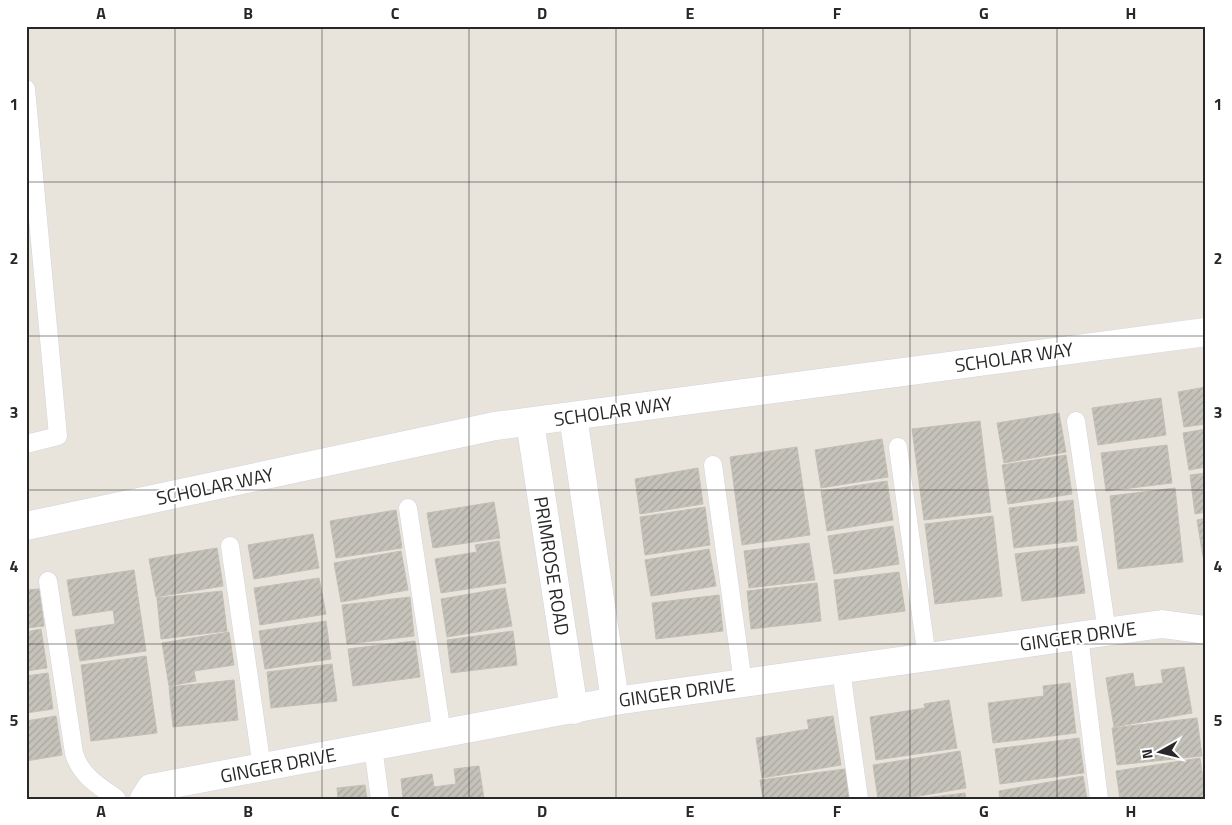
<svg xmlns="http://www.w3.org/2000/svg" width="1232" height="825" viewBox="0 0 1232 825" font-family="'Titillium Web',sans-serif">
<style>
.building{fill:url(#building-hatch);stroke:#c4bfb5}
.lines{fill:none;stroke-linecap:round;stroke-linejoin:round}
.lane-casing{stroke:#d1d3e0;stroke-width:19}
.street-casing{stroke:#d1d3e0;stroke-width:29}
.secondary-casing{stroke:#d1d3e0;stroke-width:29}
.lane{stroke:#fff;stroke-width:18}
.street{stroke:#fff;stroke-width:28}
.secondary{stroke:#fff;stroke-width:28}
.grid{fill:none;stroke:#282828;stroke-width:1;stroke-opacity:0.55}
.labels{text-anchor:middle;stroke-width:4;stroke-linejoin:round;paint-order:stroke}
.street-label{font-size:19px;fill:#282828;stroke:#fff}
.neatline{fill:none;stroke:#282828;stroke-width:2}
.grid-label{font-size:16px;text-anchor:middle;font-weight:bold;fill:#282828}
</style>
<defs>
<pattern id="building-hatch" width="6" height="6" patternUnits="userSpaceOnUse" patternTransform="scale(1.25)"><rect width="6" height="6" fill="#c5c2ba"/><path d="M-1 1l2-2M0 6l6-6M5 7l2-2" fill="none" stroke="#a9a7a0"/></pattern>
</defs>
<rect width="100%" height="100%" fill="#e9e4db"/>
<g class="building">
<path d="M1206,387V424L1184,427L1178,392Z"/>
<path d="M1161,398L1166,435L1098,445L1092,408Z"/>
<path d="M1059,413L1066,452L1004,463L997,423Z"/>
<path d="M980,421L991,512L924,520L912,429Z"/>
<path d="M1206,429V467L1189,470L1183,433Z"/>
<path d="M882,439L888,477L821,488L815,450Z"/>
<path d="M1167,445L1172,483L1106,491L1101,453Z"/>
<path d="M797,447L810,535L742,545L730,457Z"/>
<path d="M1066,455L1072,494L1008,504L1002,465Z"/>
<path d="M698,468L703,504L640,514L635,479Z"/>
<path d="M1206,473V512L1195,514L1190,475Z"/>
<path d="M887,481L893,520L827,531L821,491Z"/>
<path d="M1175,488L1183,562L1118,569L1110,496Z"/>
<path d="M1073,500L1077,541L1014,548L1009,508Z"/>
<path d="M494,502L500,538L433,548L427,513Z"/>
<path d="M705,507L710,545L645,555L640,517Z"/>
<path d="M396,510L402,548L336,558L330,521Z"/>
<path d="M993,516L1002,596L935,604L925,524Z"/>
<path d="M1206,518V556L1203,557L1197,520Z"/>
<path d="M893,526L899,564L834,574L828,536Z"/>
<path d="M313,534L319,568L254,579L248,545Z"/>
<path d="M499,541L506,583L441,593L435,559L477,552L475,545Z"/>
<path d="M809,543L815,580L749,588L744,551Z"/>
<path d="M1078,546L1085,593L1022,601L1015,554Z"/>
<path d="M217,548L223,586L156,597L149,559Z"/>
<path d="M709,549L716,586L651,596L645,560Z"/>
<path d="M401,551L408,590L341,602L334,563Z"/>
<path d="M134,570L146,651L80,661L75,630L115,624L113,610L73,616L67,580Z"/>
<path d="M899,572L905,611L839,620L834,580Z"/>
<path d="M319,578L326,614L260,625L254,588Z"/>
<path d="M817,583L821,621L751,629L747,591Z"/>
<path d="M505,588L512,626L447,637L441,599Z"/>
<path d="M39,589L44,626L26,628V590Z"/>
<path d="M222,591L227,631L161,639L157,598Z"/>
<path d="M719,595L723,631L656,639L652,603Z"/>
<path d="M410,597L414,636L347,644L342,605Z"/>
<path d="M326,621L331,659L265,669L259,631Z"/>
<path d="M41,629L47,668L26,671V632Z"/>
<path d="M513,631L517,665L451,673L447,640Z"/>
<path d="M229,632L234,665L194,671L196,681L169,686L162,643Z"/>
<path d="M415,641L420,677L353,686L348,649Z"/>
<path d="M146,656L157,733L91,741L81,665Z"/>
<path d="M332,664L337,701L271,708L267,672Z"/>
<path d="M1184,667L1192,713L1114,727L1106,678L1133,673L1135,687L1163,683L1161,670Z"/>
<path d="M48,673L53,709L26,713V676Z"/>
<path d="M234,680L238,720L173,727L169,687Z"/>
<path d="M1070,683L1076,733L993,743L988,703L1044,696L1043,686Z"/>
<path d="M949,700L957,748L876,760L870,717L925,708L924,704Z"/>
<path d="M56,716L62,755L26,761V721Z"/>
<path d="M833,716L841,765L762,778L756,738L809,729L807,720Z"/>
<path d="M1197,718L1202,756L1117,765L1112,728Z"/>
<path d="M1079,738L1084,773L1000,784L995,749Z"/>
<path d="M960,751L966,788L919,796L878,799L873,765Z"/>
<path d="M1200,758L1206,799H1120L1116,771Z"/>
<path d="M479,766L484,799H403L401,779L432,774L434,787L456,784L454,769Z"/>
<path d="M845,769L849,799H763L760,780Z"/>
<path d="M1083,776L1087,799H1000L999,791Z"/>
<path d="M365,785L367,799H330L338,798L337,788Z"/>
<path d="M965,793L966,799H916Z"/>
</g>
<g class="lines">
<defs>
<g id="lane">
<path d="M26,89L58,436L26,444"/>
<path d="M1076,421L1107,632"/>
<path d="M898,447L927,658"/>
<path d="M713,465L743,683"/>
<path d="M408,508L442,734"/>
<path d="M230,546L262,768"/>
<path d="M48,581L74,753C80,775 99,786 117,799"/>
<path d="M1079,636L1099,799"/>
<path d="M841,670L859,799"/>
<path d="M373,747L380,799"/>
</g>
<g id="street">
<path d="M573,416L615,701"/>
<path d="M530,422L574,710"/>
<path d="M144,799L151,788L615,701L1162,624L1206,630"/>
</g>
<path id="secondary" d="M26,526L495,426L1206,332"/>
</defs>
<use href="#lane" class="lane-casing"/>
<use href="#street" class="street-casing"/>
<use href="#secondary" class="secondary-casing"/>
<use href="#lane" class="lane"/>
<use href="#street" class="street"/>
<use href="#secondary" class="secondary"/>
</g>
<path class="grid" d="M175,26V799M322,26V799M469,26V799M616,26V799M763,26V799M910,26V799M1057,26V799M26,182H1206M26,336H1206M26,490H1206M26,644H1206"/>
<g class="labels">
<g class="street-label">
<text transform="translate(1014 357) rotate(-8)" y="7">SCHOLAR WAY</text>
<text transform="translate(613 411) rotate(-8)" y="7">SCHOLAR WAY</text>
<text transform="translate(215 486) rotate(-12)" y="7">SCHOLAR WAY</text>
<text transform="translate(552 566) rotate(81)" y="7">PRIMROSE ROAD</text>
<text transform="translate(1078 636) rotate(-8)" y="7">GINGER DRIVE</text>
<text transform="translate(677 692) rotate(-8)" y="7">GINGER DRIVE</text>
<text transform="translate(278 765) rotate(-11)" y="7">GINGER DRIVE</text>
</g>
</g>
<rect width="1232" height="825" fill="none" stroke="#ffffff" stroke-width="55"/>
<g transform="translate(1160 752) rotate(262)" stroke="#ffffff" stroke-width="4" paint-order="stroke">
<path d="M0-4L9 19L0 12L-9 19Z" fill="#282828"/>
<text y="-8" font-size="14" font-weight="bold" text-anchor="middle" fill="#282828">N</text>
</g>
<rect x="28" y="28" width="1176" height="770" class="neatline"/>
<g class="grid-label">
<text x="101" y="19">A</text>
<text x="248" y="19">B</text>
<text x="395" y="19">C</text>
<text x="542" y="19">D</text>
<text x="690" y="19">E</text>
<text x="837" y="19">F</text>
<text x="984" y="19">G</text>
<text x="1131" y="19">H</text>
<text x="14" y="110">1</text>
<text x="1218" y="110">1</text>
<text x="14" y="264">2</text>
<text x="1218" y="264">2</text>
<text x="14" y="418">3</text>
<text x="1218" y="418">3</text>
<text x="14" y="572">4</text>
<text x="1218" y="572">4</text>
<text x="14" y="726">5</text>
<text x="1218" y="726">5</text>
<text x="101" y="817">A</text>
<text x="248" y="817">B</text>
<text x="395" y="817">C</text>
<text x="542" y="817">D</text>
<text x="690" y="817">E</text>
<text x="837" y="817">F</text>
<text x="984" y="817">G</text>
<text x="1131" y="817">H</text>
</g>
</svg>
